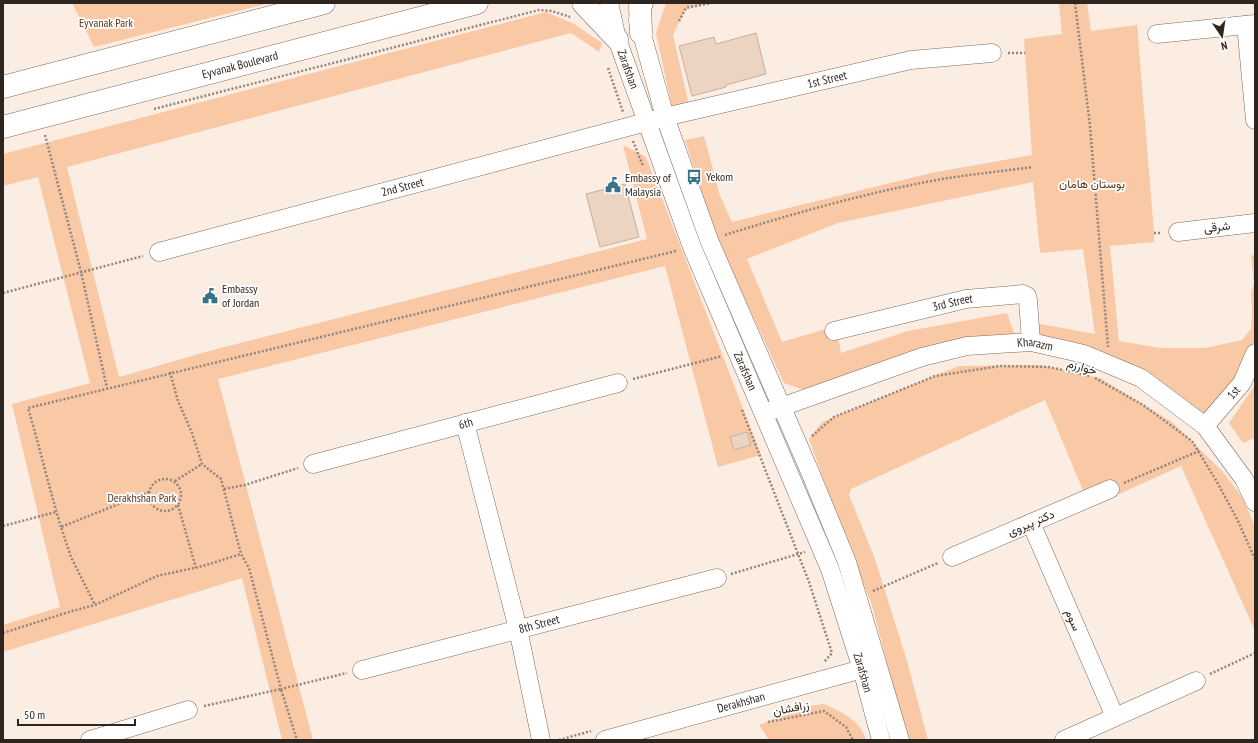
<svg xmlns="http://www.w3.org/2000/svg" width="1258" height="743" viewBox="0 0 1258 743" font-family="'PT Sans Narrow',Vazirmatn,sans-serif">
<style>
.green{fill:#f9c8a5}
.building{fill:#ecd4c3;stroke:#c7af9f}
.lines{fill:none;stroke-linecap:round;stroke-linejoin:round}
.minor-casing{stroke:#806a5b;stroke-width:19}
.major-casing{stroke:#806a5b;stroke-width:23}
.path{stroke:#91857d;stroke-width:2.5;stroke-dasharray:2 2;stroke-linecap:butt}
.minor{stroke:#fff;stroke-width:18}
.major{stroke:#fff;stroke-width:22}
.labels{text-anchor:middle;stroke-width:3.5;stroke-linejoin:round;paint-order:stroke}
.park-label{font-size:12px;fill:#5a381d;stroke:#fff}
.street-label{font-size:12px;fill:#2e251f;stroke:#fff}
.poi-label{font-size:12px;fill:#2e251f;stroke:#fff;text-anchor:start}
</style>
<rect width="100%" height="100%" fill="#fcede3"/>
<g class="green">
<path d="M72,3H270L94,47Z"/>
<path d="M666,3H711L686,8L673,35L689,105L672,108L656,33Z"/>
<path d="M1059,3H1087L1091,31L1137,25L1154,233V242L1110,246L1119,341L1160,348H1205L1242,340L1251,329L1252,311L1251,293L1254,283L1251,256L1255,254V346L1233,385L1201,416L1035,337V323L1095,334L1083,249L1040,253L1033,182L838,223L747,259L782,342L836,326L841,353L908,331L1007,313L1016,339L810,392L784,383L718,241L685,140L704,136L720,196L732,222L931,173L1032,155L1024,39L1062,34Z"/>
<path d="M546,12L574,24L602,43L599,52L571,33L67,167L119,377L209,351L647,239L623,145L646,157L761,455L718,467L665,266L218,379L313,740H282L242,578L3,652V625L60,607L12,404L90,383L38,177L3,186V154Z"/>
<path d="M1041,365L1100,378L1172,422L1223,472L1242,497L1255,526V631L1181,466L1090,507L1045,400L851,489L849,495L875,559L907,661L928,740H907L872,605L839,522L809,439L822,422L959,366Z"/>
<path d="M1255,385V438L1243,443L1229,423Z"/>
<path d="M824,704C841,712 861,720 866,740H769L759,725L809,706Z"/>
</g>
<g class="building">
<path d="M756,33L766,74L726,85V87L692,96L679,46L714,37L716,44Z"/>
<path d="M625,184L639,237L600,247L586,194Z"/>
<path d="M747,432L751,445L734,450L730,437Z"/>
</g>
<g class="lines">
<defs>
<g id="minor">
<path id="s1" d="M609,3L617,39L692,247L830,569L862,669L881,740"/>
<path d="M638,20L665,117L709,240L810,472L847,562L900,740"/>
<path d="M1246,25L1255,120"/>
<path d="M1157,34L1255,24"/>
<path d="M1178,232L1255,223"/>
<path id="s2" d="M159,252L665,117L911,60L992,53"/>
<path id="s3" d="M834,331L966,299L1023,294L1027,296L1028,300L1031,342"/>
<path id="s4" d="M770,411L922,357L967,346L1031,342L1084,354L1141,378L1205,426L1244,479L1255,502"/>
<path d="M465,423L518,629L541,740"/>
<path id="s5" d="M1205,426L1242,383L1255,353"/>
<path id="s6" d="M313,464L618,383"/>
<path d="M1031,523L1115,717"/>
<path d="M952,557L1110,489"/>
<path id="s7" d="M362,670L717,578"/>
<path d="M90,740L188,710"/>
<path id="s8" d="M605,740L873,666"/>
<path d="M1064,740L1196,681"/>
</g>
<g id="major">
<path d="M583,3L617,39"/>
<path d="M641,33L640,7L642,3"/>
<path d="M3,87L324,3"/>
<path id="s9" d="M3,127L477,3"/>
</g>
</defs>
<use href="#minor" class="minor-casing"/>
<use href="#major" class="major-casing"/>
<g class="path">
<path d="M1075,3L1090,126L1108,347"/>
<path d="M679,21L686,8L711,3"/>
<path d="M1008,53H1025"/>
<path d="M608,68L623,112"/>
<path d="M154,109L539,10L552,11L570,17"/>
<path d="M45,135L81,272L107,388"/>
<path d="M633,141L643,166"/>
<path d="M1154,233H1162"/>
<path d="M725,235C798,212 873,191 948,178C976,174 1004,171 1032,167"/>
<path d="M3,293L143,256"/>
<path d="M170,372L178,401L192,433L202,464L221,479L241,554L249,568L281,689L347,673"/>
<path d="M1095,378L1143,405L1192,441L1217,482L1237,519L1255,559"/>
<path d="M633,379L722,356"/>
<path d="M742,410L809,582L832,653L824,662"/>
<path d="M812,436L834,417L935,376L1000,366L1049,367L1090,376"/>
<circle cx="165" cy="495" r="16"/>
<path d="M175,481L202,464"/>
<path d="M1124,483L1199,451"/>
<path d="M224,489L245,485L298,468"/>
<path d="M149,492L61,527L71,557L95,605L157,576L203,566L241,554"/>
<path d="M178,505L196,568"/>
<path d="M3,526L56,512"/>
<path d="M61,527C49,488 40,448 28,408L676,251"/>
<path d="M731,574L805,552"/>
<path d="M873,591L938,563"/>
<path d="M3,633L72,611L95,605"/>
<path d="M1210,674L1255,653"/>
<path d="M204,706L281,689L297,740"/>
<path d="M768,722L824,711L846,727L853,740"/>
<path d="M559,740L591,731"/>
</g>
<use href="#minor" class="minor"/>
<use href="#major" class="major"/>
</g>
<defs>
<symbol id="bus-bare" viewBox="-9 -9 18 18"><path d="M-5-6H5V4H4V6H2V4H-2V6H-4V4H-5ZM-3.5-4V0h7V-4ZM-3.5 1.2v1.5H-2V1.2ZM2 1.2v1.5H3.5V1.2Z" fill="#367389" stroke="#fff" stroke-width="2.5" paint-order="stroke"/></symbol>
<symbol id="civic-bare" viewBox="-9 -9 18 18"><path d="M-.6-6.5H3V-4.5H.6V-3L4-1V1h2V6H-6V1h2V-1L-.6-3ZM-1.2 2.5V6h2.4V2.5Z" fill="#367389" stroke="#fff" stroke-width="2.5" paint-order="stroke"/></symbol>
</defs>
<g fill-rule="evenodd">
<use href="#bus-bare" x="683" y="166" width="22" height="22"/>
<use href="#civic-bare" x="602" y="174" width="22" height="22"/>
<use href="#civic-bare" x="199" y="285" width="22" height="22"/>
</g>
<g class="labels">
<g class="park-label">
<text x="106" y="27">Eyvanak Park</text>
<text x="1092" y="188">بوستان هامان</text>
<text x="142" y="502">Derakhshan Park</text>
</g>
<g class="street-label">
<text dy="4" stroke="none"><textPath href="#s9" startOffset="245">Eyvanak Boulevard</textPath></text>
<text dy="4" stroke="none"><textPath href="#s1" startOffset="69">Zarafshan</textPath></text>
<text dy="4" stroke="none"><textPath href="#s2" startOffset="690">1st Street</textPath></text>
<text dy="4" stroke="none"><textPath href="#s2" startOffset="252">2nd Street</textPath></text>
<text transform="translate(1217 227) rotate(-6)" y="4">شرقی</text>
<text dy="4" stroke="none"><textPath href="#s3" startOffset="122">3rd Street</textPath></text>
<text dy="4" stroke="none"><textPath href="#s4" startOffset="276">Kharazm</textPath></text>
<text transform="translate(1082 367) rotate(16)" y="4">خوارزم</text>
<text dy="4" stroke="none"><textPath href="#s1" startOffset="393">Zarafshan</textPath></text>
<text dy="4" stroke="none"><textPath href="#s5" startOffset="44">1st</textPath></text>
<text dy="4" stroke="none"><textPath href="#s6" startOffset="158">6th</textPath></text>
<text transform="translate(1031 523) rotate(-23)" y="4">دکتر پیروی</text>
<text transform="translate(1073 620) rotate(67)" y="4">سوم</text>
<text dy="4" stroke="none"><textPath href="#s7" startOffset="183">8th Street</textPath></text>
<text dy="4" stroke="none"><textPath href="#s1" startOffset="717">Zarafshan</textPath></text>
<text dy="4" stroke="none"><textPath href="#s8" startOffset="141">Derakhshan</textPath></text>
<text transform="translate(791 708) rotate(-11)" y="4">زرافشان</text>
</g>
<g class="poi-label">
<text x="706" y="181">Yekom</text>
<text x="625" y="182">Embassy of<tspan x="625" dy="14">Malaysia</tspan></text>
<text x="222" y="293">Embassy<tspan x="222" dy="14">of Jordan</tspan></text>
</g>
</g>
<rect width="1258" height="743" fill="none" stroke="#2e251f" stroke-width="8"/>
<g transform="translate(1222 36) rotate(167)" stroke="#ffffff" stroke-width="3" paint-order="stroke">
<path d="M0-3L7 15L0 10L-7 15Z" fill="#2e251f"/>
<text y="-6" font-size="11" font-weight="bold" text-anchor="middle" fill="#2e251f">N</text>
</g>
<path d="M18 719v6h117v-6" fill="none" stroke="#2e251f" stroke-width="2"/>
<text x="24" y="719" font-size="12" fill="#2e251f" stroke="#ffffff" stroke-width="3" paint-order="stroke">50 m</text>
</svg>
